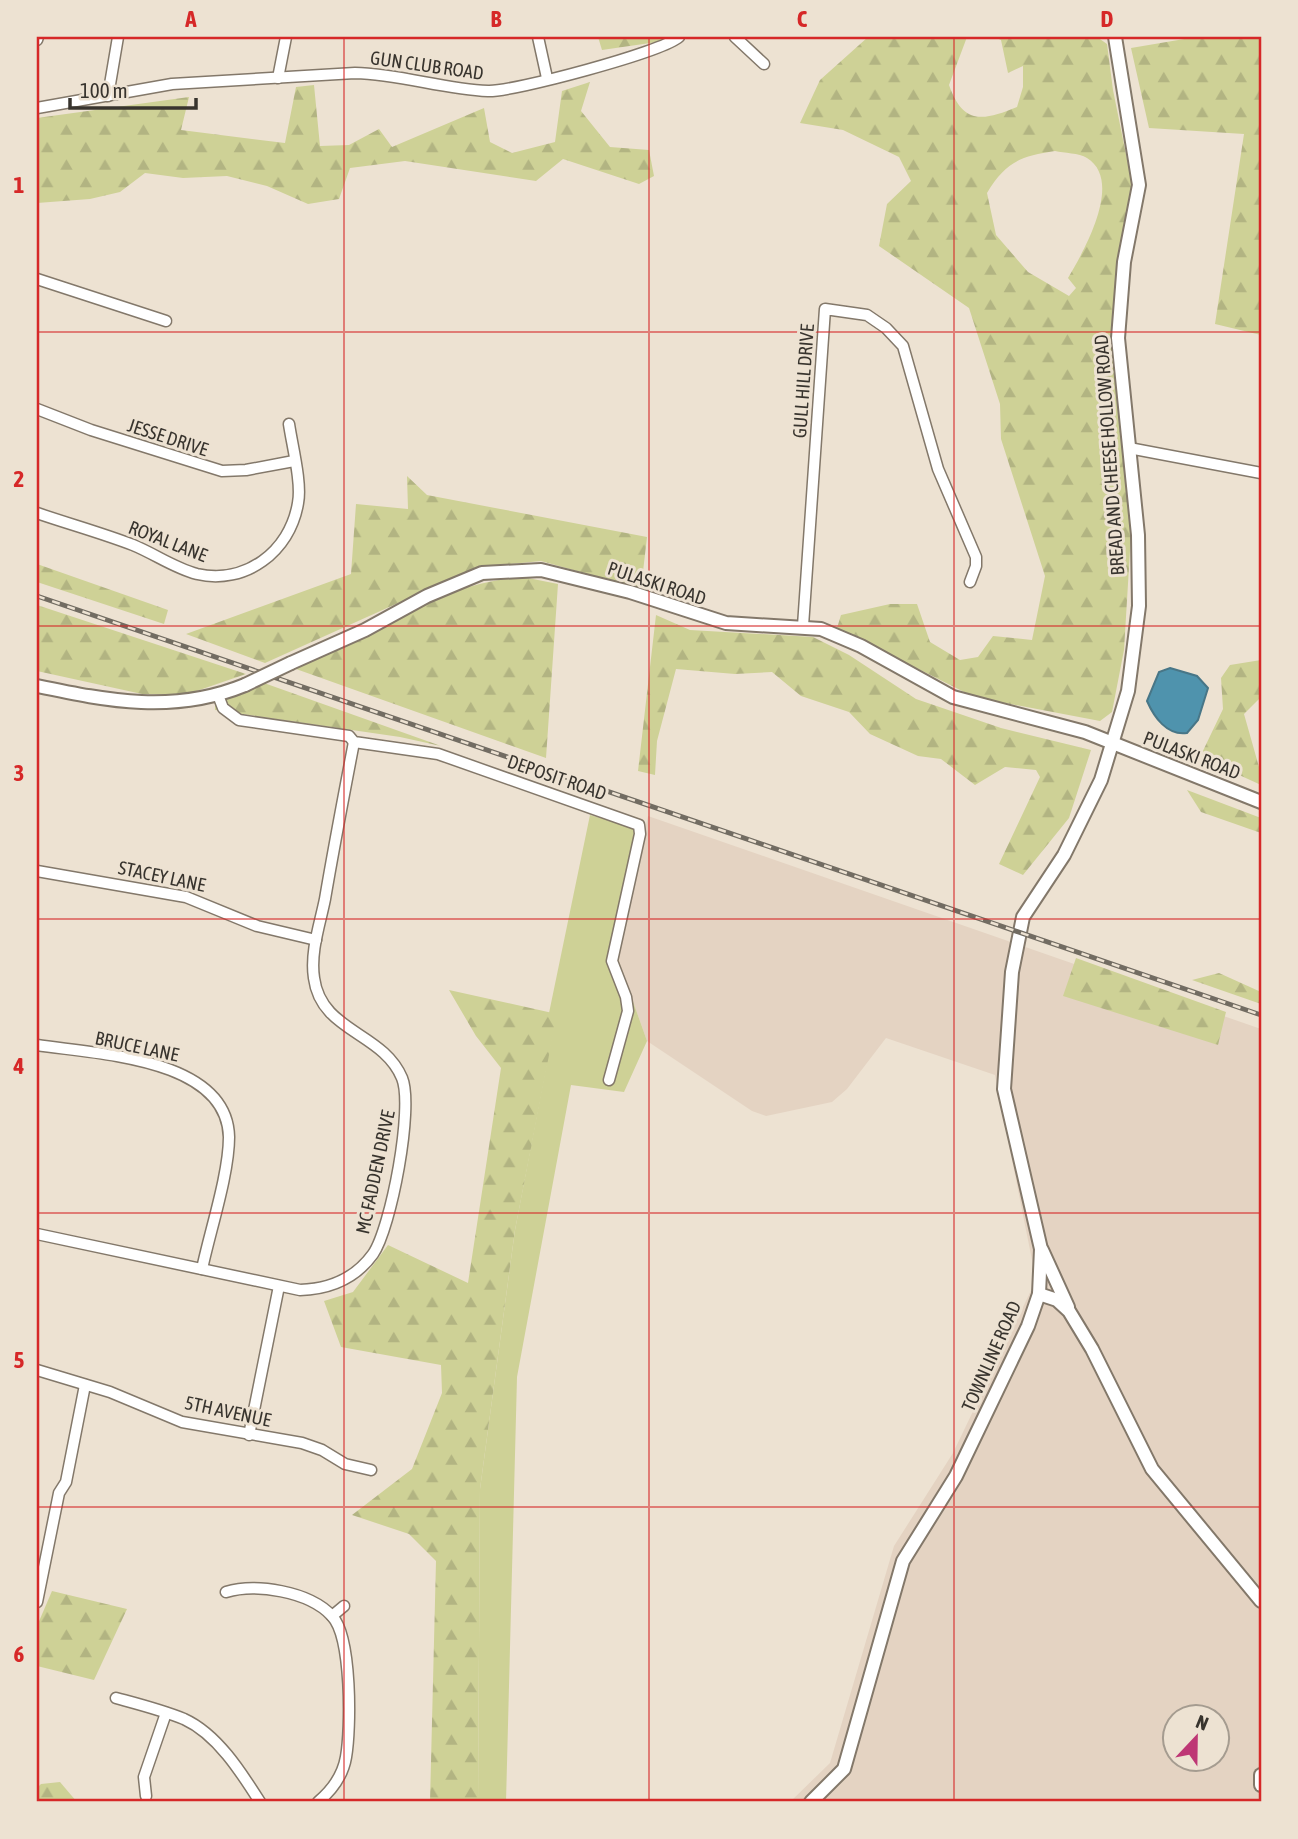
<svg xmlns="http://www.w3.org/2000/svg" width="1298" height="1839" viewBox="0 0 1298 1839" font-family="'Asap Condensed',sans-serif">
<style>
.industrial{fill:#e4d3c2;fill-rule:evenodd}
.green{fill:#ced196}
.forest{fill:url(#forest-firs);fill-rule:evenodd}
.water{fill:#4f93ad;stroke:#487687;stroke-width:2}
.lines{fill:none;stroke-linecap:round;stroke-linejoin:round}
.minor-casing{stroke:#83786a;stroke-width:13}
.major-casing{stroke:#83786a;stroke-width:16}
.minor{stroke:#fff;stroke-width:10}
.major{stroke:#fff;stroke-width:12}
.rail-casing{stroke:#726c62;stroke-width:5}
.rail{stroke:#ede2d2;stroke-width:2.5;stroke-dasharray:8;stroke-linecap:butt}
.major-bridge-casing{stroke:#83786a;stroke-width:16;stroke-linecap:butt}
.major-bridge{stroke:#fff;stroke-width:12}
.grid{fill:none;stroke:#d62828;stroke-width:2;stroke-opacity:0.55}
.labels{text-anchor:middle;stroke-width:6;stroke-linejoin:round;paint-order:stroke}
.street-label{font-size:19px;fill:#38342e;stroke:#ede2d2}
.neatline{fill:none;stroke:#d62828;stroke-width:2.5}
.grid-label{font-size:23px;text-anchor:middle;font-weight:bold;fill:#d62828}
</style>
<defs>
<pattern id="forest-firs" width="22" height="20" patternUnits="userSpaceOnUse" patternTransform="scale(1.75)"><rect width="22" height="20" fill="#ced196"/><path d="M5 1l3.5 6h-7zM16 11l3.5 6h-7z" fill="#b2b482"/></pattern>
</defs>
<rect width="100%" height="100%" fill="#ede2d2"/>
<path class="industrial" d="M648,816L1261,1029V1802H790L830,1763L894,1546L953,1453L1036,1280L995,1075L886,1038L847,1089L832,1102L766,1116L752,1111L647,1041L618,959ZM1176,1716H1218V1758H1176Z"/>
<path class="green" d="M590,815L645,831L618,959L647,1041L624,1092L571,1085L517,1377L506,1802H478L480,1489L515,1230L556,1015L549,1013Z"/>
<g class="forest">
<path d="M598,37H665L664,41L602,50Z"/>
<path d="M868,37H967L949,85C963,125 983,121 1017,107L1023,87V66L1008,73L1001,40L994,37H1097L1107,44L1113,90L1133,189L1114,321L1131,534L1124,650L1112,712L1100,721L974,697L837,628L841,615L890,604H917L930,642L960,660L978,657L993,636L1032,640L1045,576L1001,439L1000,404L969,308L879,246L887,204L911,181L899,157L843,130L800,123L820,80ZM1055,151C1064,153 1079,153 1087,158C1124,181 1084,251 1068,278L1076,288L1069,296L1028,272L996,235L987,193C1005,163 1020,156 1055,151Z"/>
<path d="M1196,37H1261V335L1215,324L1244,134L1149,128L1131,48Z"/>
<path d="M590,82L581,111L610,147L649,150L654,176L639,184L563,159L536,181L405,161L350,168L339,199L308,204L267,186L227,176L183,178L145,173L120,192L90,199L37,203V118L189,97L181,130L285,143L296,87L314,85L320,146L349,145L379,129L392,147L484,108L490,142L512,153L555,142L562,91Z"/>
<path d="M407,476L427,495L647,537L641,589L541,561L478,567L265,663L186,634L351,574L356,504L408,509Z"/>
<path d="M37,564L168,610L164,624L37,582Z"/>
<path d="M523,577L558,584L546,758L296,669C367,633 442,582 523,577Z"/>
<path d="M37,605L246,674L185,695L142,694L37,671Z"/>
<path d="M656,615L690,630L813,637L849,655L916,699L1001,728L1091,750L1069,818L1023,875L999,864L1040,777L1036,770L1005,767L975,785L941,759L918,756L870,734L849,712L801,696L772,672L735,674L676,669L657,741L655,775L638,771Z"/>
<path d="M1261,660V697L1244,714L1261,774V785L1200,757L1223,709L1221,678L1230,665Z"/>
<path d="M264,683L441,746L400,737L215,710V702Z"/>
<path d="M1187,790L1261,818V833L1201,812Z"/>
<path d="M1076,958L1226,1012L1218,1045L1063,996Z"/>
<path d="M1219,973L1261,992V1004L1192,980Z"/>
<path d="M449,990L557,1014L515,1230L480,1489L478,1802H430L436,1561L409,1534L352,1515L412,1469L442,1393L441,1365L341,1347L324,1301L353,1292L388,1245L468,1283L501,1068L476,1036Z"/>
<path d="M52,1591L127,1609L94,1680L37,1666V1626Z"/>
<path d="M60,1782L77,1802H37V1788L41,1784Z"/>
</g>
<path class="water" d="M1170,668L1197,676L1208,688L1198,720L1187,733C1167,736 1154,717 1147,701L1159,672Z"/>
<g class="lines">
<defs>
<g id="minor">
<path d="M538,37L547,78"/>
<path d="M735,37L764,64"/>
<path d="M37,40L38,37"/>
<path d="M278,78L286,37"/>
<path d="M108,96L118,37"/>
<path d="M37,108L172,84L355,73C400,74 443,89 488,91C513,92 662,52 679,37"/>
<path d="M37,279L166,321"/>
<path d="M37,409L91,430L222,471L246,470L294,461"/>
<path d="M1129,448L1261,473"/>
<path d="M37,513C69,524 102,533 133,545C155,554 174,568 197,574C245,585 290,552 298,503C302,483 292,445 289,424"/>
<path d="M803,626L825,309L867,315L886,328L903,346L938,469L976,557V566L970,582"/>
<path d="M218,695L223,708L239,720L349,736L354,742L438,754L639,825L640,834L612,961L626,997L628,1011L609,1080"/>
<path d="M37,871L186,897L257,926L316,940"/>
<path d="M37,1045C94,1054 227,1057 229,1137C229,1174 210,1231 202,1269"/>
<path d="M37,1234L300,1290C330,1289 355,1279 373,1254C391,1228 414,1107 402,1078C383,1032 321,1032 314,978C310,952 320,924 325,899C334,846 344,794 354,742"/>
<path d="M37,1370L110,1392L182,1422L302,1443L322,1450L345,1464L371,1470"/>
<path d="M249,1435L279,1286"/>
<path d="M226,1592C255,1583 309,1591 332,1616C352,1637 351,1729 346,1757C343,1775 331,1791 318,1802"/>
<path d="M37,1602L59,1493L66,1482L85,1385"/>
<path d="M332,1616L344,1606"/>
<path d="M116,1698C138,1704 162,1710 184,1719C217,1734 241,1772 260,1802"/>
<path d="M146,1796L144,1777L166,1713"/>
</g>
<g id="major">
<path d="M291,663L365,630L427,596L482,573L541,570L630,592L726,623L821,629L861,646L953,697L1085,732L1261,802"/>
<path d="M37,686C109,701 174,714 245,685"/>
<path d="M1042,1250L1068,1307"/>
<path d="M1039,1294L1057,1300L1069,1311L1092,1349L1152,1469L1261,1601"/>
<path d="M1261,1775V1785"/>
<path d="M811,1802L844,1769L903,1561L956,1476L1028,1326L1039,1294L1041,1249L1004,1089L1012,972L1023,917L1064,855L1101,780L1128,691L1139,606L1138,535L1118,338L1124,262L1139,185L1115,37"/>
</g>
</defs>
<use href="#minor" class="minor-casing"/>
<use href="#major" class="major-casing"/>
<use href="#minor" class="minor"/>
<use href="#major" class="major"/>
<defs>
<path id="rail" d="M37,596L1261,1015"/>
</defs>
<use href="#rail" class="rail-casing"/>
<use href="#rail" class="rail"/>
<defs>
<path id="major-bridge" d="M245,685L291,663"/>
</defs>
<use href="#major-bridge" class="major-bridge-casing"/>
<use href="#major-bridge" class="major-bridge"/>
</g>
<path class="grid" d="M344,37V1802M649,37V1802M954,37V1802M37,332H1261M37,626H1261M37,919H1261M37,1213H1261M37,1507H1261"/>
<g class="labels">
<g class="street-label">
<text transform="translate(427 65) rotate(8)" y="7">GUN CLUB ROAD</text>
<text transform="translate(803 381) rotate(-86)" y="7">GULL HILL DRIVE</text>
<text transform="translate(168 437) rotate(18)" y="7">JESSE DRIVE</text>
<text transform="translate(1109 455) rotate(-94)" y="7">BREAD AND CHEESE HOLLOW ROAD</text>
<text transform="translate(168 541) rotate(21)" y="7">ROYAL LANE</text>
<text transform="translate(657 583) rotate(18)" y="7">PULASKI ROAD</text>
<text transform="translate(1192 755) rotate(21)" y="7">PULASKI ROAD</text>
<text transform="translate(557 777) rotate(19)" y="7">DEPOSIT ROAD</text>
<text transform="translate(162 876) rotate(12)" y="7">STACEY LANE</text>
<text transform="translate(137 1046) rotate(12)" y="7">BRUCE LANE</text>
<text transform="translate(375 1172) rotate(-78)" y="7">MC FADDEN DRIVE</text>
<text transform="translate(991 1356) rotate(-66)" y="7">TOWNLINE ROAD</text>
<text transform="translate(228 1411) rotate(12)" y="7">5TH AVENUE</text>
</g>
</g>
<rect width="1298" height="1839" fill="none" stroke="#ede2d2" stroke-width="77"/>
<g transform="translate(1196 1738) rotate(22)"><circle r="33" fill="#ede2d2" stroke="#a59c90" stroke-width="2"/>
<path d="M0-5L12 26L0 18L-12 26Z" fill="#be3775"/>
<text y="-10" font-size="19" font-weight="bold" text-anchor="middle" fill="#38342e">N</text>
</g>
<path d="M70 98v10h126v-10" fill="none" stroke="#38342e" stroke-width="3.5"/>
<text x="80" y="98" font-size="21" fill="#38342e" stroke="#ede2d2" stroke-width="5" paint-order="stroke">100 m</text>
<rect x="38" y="38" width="1222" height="1762" class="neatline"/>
<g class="grid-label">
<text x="191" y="27">A</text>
<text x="496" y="27">B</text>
<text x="802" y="27">C</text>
<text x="1107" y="27">D</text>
<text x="19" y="193">1</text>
<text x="19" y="487">2</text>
<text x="19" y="781">3</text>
<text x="19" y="1074">4</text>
<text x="19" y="1368">5</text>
<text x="19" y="1662">6</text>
</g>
</svg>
